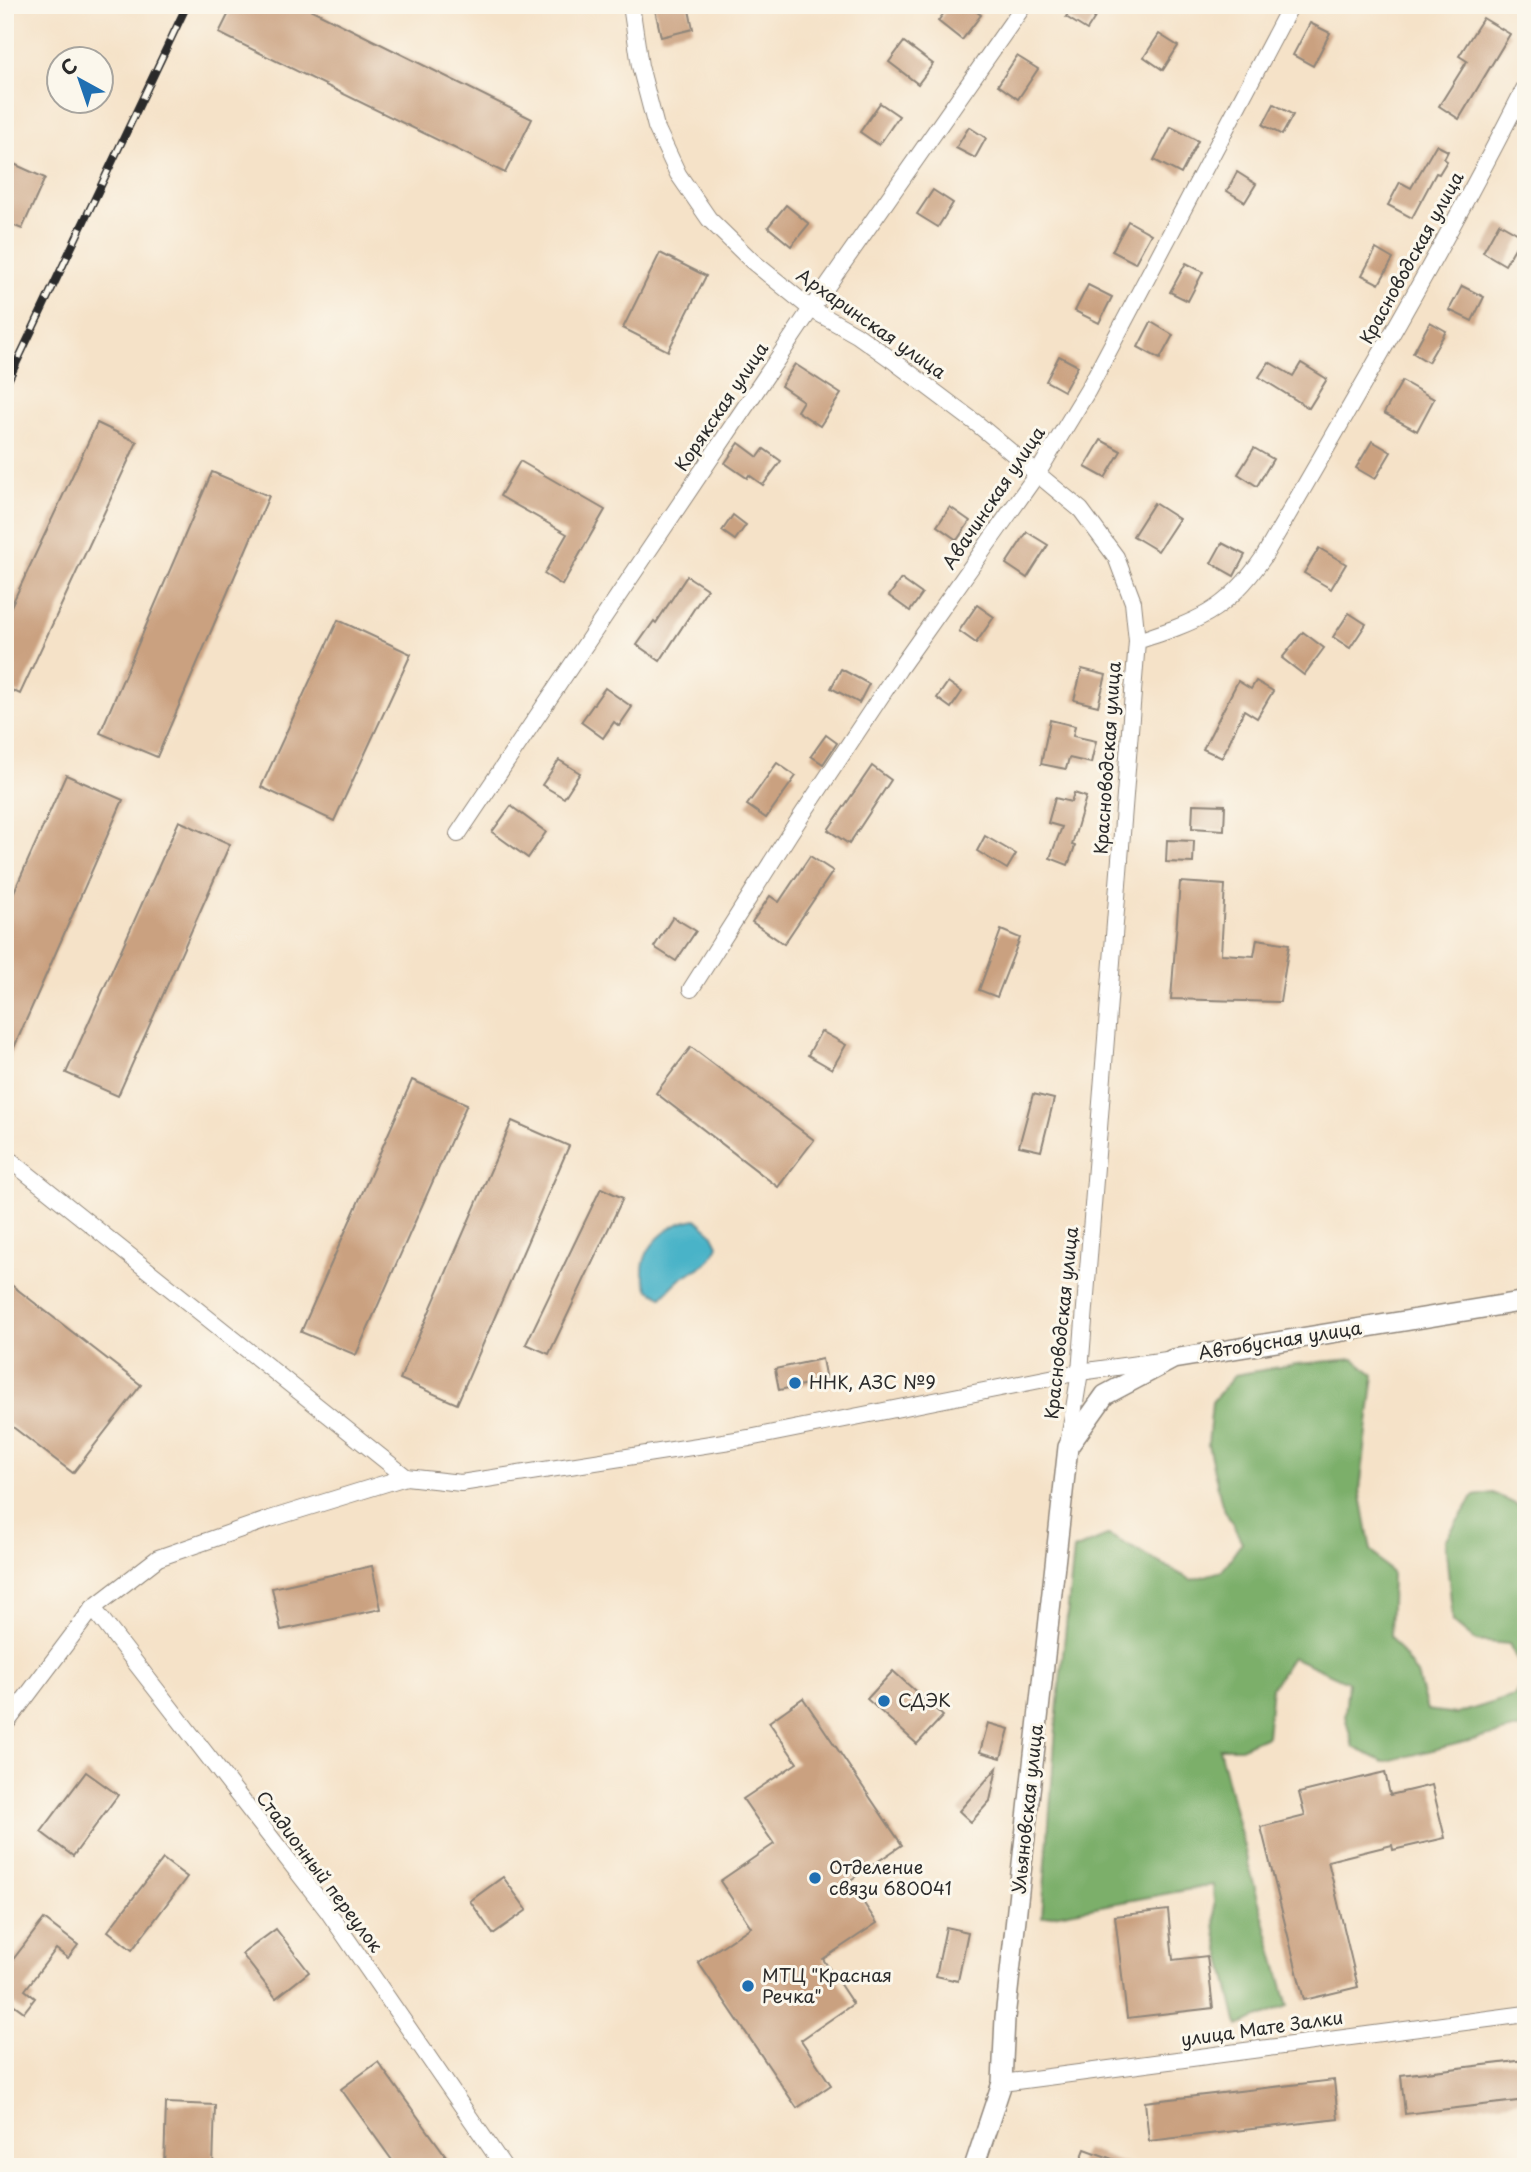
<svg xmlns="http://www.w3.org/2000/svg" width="1531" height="2172" viewBox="0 0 1531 2172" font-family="'Playpen Sans',sans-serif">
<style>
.forest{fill:#7caf6a;stroke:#546d4a;stroke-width:2}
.water{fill:#4ab3c8;stroke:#3a6f7a;stroke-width:2}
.building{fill:#caa180}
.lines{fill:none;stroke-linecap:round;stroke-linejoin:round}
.minor-casing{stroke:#90867a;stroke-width:18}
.tertiary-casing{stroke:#90867a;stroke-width:22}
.minor{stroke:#fff;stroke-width:16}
.tertiary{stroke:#fff;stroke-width:19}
.rail-casing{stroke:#2b2b2b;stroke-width:8}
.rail{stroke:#fbf7ec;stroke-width:5;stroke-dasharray:16;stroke-linecap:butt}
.poi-dot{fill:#1f6fb2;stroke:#fbf7ec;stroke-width:2.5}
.labels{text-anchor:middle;stroke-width:6;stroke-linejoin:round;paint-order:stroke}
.street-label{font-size:18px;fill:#2b2b2b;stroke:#fbf7ec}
.poi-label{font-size:18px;fill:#2b2b2b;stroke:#fbf7ec;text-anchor:start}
</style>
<rect width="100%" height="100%" fill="#fbf7ec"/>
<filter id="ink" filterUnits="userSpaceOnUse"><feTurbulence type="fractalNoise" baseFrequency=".0143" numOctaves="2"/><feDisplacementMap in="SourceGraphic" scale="14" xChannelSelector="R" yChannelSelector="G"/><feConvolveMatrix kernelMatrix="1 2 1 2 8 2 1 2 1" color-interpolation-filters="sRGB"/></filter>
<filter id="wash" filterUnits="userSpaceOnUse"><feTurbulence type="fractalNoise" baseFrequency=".00686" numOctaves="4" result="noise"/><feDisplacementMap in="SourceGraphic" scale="28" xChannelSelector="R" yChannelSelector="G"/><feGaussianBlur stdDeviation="1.57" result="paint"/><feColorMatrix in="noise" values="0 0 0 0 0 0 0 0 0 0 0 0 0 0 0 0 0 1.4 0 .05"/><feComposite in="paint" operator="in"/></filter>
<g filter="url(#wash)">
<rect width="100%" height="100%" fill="#f5e2c8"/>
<g class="forest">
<path d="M1354,1359L1374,1375L1360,1490L1371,1550L1392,1574L1390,1636L1417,1675L1427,1710L1457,1714L1514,1696L1526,1677V1727L1384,1762L1353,1747L1345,1716L1348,1682L1292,1657L1272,1687L1267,1736L1240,1748H1219L1248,1863L1288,2006L1238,2026L1216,1933L1213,1885L1042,1917L1058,1701L1074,1550L1109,1535L1191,1580L1222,1571L1242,1542L1222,1505L1208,1445L1212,1402L1235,1375L1296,1364Z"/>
<path d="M1493,1493L1521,1507L1526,1514V1677L1509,1644L1476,1641L1453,1622L1445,1540L1474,1496Z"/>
</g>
<path class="water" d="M696,1219L712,1233L718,1245C709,1269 697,1266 679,1280C673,1285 668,1291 662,1297L649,1290C647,1285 644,1278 643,1273C642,1245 671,1222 696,1219Z"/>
<g id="blocks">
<g class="building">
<path d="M233,5H302L532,119L505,173L219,33Z"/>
<path d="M654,5H688L693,29L661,37Z"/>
<path d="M950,5H968L981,15L962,40L938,21Z"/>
<path d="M1073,5H1103L1087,30L1066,17Z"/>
<path d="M1483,18L1510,34L1459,119L1439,106L1467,61L1459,56Z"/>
<path d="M1310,23L1330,33L1313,66L1293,55Z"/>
<path d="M1159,34L1178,46L1163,70L1144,57Z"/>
<path d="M904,42L933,64L918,84L889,62Z"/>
<path d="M1017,56L1038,69L1018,99L998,85Z"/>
<path d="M880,103L899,116L879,145L860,132Z"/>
<path d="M1274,104L1293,115L1282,135L1263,125Z"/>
<path d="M969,127L986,138L975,158L956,148Z"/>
<path d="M1171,127L1198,141L1181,174L1154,160Z"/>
<path d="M1436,145L1448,151L1444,159L1447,161L1439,174L1436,173L1412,218L1388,205L1400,182L1411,188Z"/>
<path d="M5,160L45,178L22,229L5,222Z"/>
<path d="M1237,172L1256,184L1245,202L1227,191Z"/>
<path d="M933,190L953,203L938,227L917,214Z"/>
<path d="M786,205L809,224L791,246L768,227Z"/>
<path d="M1128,221L1151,234L1135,263L1112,251Z"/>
<path d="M1499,223L1522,236L1505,265L1483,252Z"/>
<path d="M1376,249L1393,259L1379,284L1362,275Z"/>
<path d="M660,253L706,276L668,351L623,328Z"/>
<path d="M1186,263L1203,272L1188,301L1170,292Z"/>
<path d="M1088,285L1112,297L1099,323L1075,311Z"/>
<path d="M1462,286L1484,297L1472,321L1449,310Z"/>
<path d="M1151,322L1173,335L1160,359L1138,347Z"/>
<path d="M1430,322L1446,331L1428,362L1413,353Z"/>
<path d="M1059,356L1078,366L1064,391L1046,381Z"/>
<path d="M1269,362L1293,376L1301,363L1327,379L1309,408L1259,377Z"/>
<path d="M795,364L841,394L820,426L797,411L803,401L781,386Z"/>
<path d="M1402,381L1434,399L1417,431L1384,413Z"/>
<path d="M97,423L137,442L20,694L5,687V619Z"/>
<path d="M1101,440L1121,451L1105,478L1085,467Z"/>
<path d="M1372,441L1391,452L1375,479L1356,468Z"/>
<path d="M739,443L758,457L764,449L781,461L763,485L749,475L747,478L725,463Z"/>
<path d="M1254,448L1273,459L1257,486L1238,474Z"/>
<path d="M520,461L605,510L562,585L544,574L567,534L500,496Z"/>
<path d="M212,472L269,496L157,757L100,733Z"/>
<path d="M1154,503L1179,519L1158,551L1133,536Z"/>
<path d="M950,507L970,521L957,540L937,526Z"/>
<path d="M733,515L746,525L735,540L722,531Z"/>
<path d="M1027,532L1048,545L1027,578L1006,564Z"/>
<path d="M1222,543L1245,555L1234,576L1211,563Z"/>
<path d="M1319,548L1346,564L1331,589L1304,573Z"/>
<path d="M687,576L707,589L660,661L637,645L654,621L656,623Z"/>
<path d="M901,579L922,594L910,611L889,596Z"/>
<path d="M977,605L994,617L976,643L959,631Z"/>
<path d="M1349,613L1366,624L1350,648L1333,637Z"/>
<path d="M338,620L411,654L334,821L261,787Z"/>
<path d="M1303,632L1324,648L1304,675L1282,658Z"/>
<path d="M841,669L869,684L859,703L831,688Z"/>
<path d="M1082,669L1106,675L1098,706L1074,700Z"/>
<path d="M1238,681L1251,689L1256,681L1273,691L1257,718L1244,710L1222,758L1203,749Z"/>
<path d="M948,682L962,692L951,708L937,698Z"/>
<path d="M605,688L632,707L619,726L614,722L603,738L581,722Z"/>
<path d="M1050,720L1075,726L1073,736L1096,741L1091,763L1069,758L1066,769L1041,764Z"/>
<path d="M826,735L837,743L823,764L811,756Z"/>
<path d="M559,760L580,773L564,798L542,785Z"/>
<path d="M777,763L796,776L766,818L747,805Z"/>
<path d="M872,766L891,780L849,844L828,830Z"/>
<path d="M66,775L123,800L5,1068V912Z"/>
<path d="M1074,793L1086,797L1072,845L1075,846L1068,865L1050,858L1062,827L1048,823L1055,798L1071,802Z"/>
<path d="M1193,804L1225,805L1224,830L1192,828Z"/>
<path d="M511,806L546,832L528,858L492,832Z"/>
<path d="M179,821L230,844L118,1096L66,1073Z"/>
<path d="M985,836L1016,854L1007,869L977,851Z"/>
<path d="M1167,840L1194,841L1193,863L1166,862Z"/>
<path d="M810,856L833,871L784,944L752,922L770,896L779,902Z"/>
<path d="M1180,882L1225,885L1221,954L1254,956L1257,939L1289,944L1280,1002L1171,999Z"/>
<path d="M673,917L696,931L676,961L654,947Z"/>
<path d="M1001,930L1020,938L997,997L979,990Z"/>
<path d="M821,1031L846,1045L832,1069L808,1055Z"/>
<path d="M691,1047L814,1140L778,1187L656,1093Z"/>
<path d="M412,1080L467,1104L356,1355L301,1332Z"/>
<path d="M1033,1094L1054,1099L1041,1151L1019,1146Z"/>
<path d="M512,1121L569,1146L457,1404L400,1379Z"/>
<path d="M601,1188L623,1198L549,1354L526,1344Z"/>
<path d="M5,1280L141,1385L73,1473L5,1421Z"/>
<path d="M822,1359L826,1380L779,1390L775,1369Z"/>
<path d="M372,1566L381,1609L281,1630L272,1588Z"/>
<path d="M893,1671L943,1716L917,1744L867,1699Z"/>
<path d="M803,1698L902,1845L849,1881L877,1923L823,1959L853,2004L801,2040L831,2085L797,2108L698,1962L751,1927L720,1881L774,1844L743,1799L797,1763L769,1722Z"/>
<path d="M988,1723L1009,1729L1001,1758L980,1752Z"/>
<path d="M997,1768L990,1801L971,1822L959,1811Z"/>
<path d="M86,1772L118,1795L73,1856L41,1832Z"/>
<path d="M1385,1772L1390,1795L1432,1785L1445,1838L1393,1850L1392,1845L1328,1861L1358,1987L1304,2000L1261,1827L1305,1816L1299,1793Z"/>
<path d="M163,1859L187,1877L132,1950L108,1931Z"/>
<path d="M503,1877L527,1910L493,1934L470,1901Z"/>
<path d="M1168,1910L1173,1960L1207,1956L1213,2008L1127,2018L1115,1916Z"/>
<path d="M44,1919L78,1945L68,1958L56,1949L25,1990L35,1998L24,2012L5,1998V1970Z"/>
<path d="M946,1927L968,1932L958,1981L936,1976Z"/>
<path d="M276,1929L309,1972L276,1998L242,1954Z"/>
<path d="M1526,2060V2100L1405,2114L1401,2075Z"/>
<path d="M378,2062L454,2167H397L341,2089Z"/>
<path d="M1334,2080L1338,2119L1149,2141L1145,2102Z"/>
<path d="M166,2103L215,2105L213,2167H164Z"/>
<path d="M1085,2149L1129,2165L1128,2167H1078Z"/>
</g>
</g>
</g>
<g filter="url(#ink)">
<use href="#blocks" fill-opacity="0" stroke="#90867a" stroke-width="2"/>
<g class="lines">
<defs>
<g id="minor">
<path d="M631,5L640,66L656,127L678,174L709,219L752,261L811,309L857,335L895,362L976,423L1081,510L1116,557L1133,602L1137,641"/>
<path d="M458,834L811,309L1024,5"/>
<path d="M691,989L790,833L899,669L1037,474L1088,390L1291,5"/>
<path d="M5,1156L406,1477L461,1483L749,1438L1080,1372L1167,1360"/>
<path d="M1068,1445L1080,1372L1137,641C1196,622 1226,612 1263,558C1353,402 1445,246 1526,85"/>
<path d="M93,1608L327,1910L504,2167"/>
<path d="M5,1725L93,1608L158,1558L270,1519L406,1477"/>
<path d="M1002,2083L1526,2014"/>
</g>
<path id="tertiary" d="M974,2167L1002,2083L1005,2018L1068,1447L1105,1395L1173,1359L1526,1301"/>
</defs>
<use href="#minor" class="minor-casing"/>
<use href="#tertiary" class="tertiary-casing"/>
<use href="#minor" class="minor"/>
<use href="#tertiary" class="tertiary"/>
<defs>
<path id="rail" d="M5,387L187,5"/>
</defs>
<use href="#rail" class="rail-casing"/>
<use href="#rail" class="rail"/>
</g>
</g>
<g class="poi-dot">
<circle cx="795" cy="1383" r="7"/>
<circle cx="884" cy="1701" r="7"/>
<circle cx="815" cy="1878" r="7"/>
<circle cx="748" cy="1986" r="7"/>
</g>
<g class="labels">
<g class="street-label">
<text transform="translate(1412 258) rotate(-61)" y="6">Красноводская улица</text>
<text transform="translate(871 324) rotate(35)" y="6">Архаринская улица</text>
<text transform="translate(722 407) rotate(-56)" y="6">Корякская улица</text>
<text transform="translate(994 498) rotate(-56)" y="6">Авачинская улица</text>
<text transform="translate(1108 758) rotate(-86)" y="6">Красноводская улица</text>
<text transform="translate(1062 1323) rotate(-84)" y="6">Красноводская улица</text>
<text transform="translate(1280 1341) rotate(-9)" y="6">Автобусная улица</text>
<text transform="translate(1028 1809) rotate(-84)" y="6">Ульяновская улица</text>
<text transform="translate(319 1872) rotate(53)" y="6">Стадионный переулок</text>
<text transform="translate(1262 2029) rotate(-8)" y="6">улица Мате Залки</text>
</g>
<g class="poi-label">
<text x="809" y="1389">ННК, АЗС №9</text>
<text x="898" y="1707">СДЭК</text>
<text x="829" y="1874">Отделение<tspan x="829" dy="21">связи 680041</tspan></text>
<text x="762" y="1982">МТЦ "Красная<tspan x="762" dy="21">Речка"</tspan></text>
</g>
</g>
<rect width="1531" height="2172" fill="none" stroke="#fbf7ec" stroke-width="28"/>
<g transform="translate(80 80) rotate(320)"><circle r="33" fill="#fbf7ec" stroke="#a8a59f" stroke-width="2"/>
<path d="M0-5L12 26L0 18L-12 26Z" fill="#1f6fb2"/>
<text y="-10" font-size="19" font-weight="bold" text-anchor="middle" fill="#2b2b2b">С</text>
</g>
</svg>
